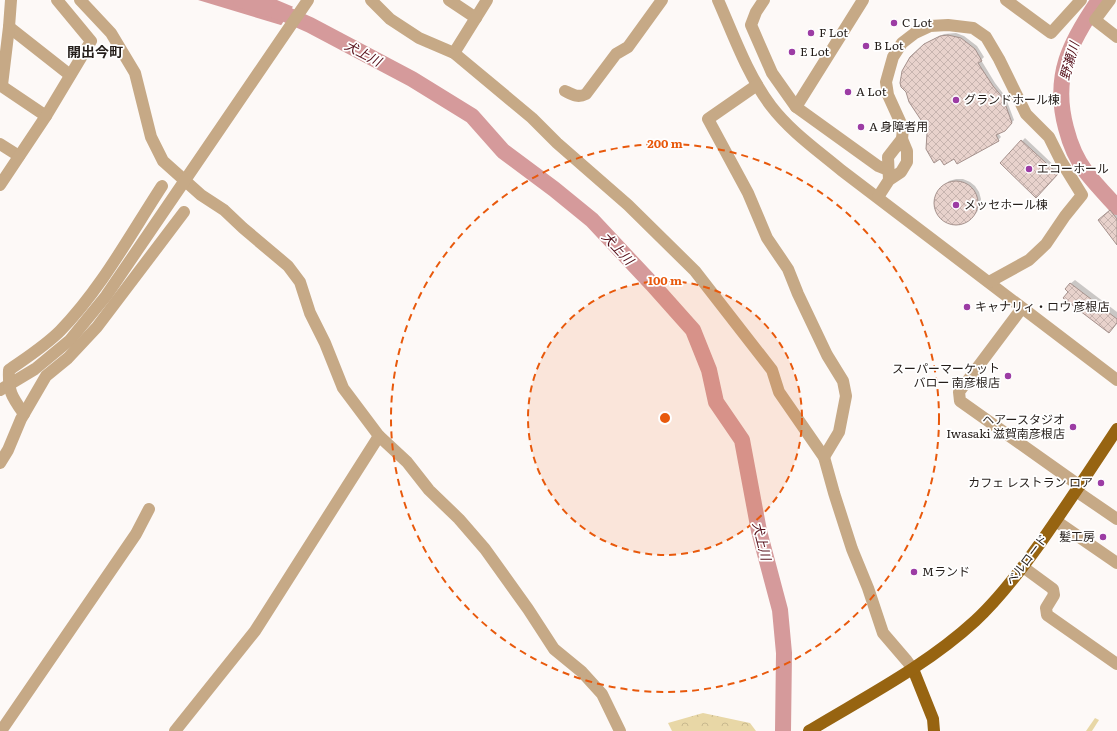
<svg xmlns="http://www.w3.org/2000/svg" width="1117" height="731" viewBox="0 0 1117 731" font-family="Literata,'Noto Sans JP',serif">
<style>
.grass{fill:#e8d7a6}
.forest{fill:url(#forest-crowns)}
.water{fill:#d59a9b}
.pier{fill:#fdf9f7}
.shadow{fill:#0003}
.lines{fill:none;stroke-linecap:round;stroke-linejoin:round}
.stream{stroke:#d59a9b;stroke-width:2.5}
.river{stroke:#d59a9b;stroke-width:16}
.building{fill:url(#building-cross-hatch);stroke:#a5918c}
.minor{stroke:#c6a986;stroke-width:12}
.major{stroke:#976411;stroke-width:12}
.ring{fill:none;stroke:#e8590c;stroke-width:2;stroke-dasharray:7 5}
.poi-dot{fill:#9c3ca4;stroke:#fff;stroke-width:1.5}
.labels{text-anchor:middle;stroke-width:3.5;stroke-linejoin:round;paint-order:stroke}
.poi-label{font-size:12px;fill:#251e1a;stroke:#fff;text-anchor:start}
.street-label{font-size:12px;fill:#251e1a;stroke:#fff}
.water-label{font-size:13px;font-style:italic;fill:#540e18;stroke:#fff}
.quarter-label{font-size:14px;font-weight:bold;fill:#251e1a;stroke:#fff}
.centre{fill:#e8590c;stroke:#fff;stroke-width:2}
.ring-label{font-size:12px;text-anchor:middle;font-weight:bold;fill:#e8590c;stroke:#fff;stroke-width:3.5;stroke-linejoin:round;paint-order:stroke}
</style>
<defs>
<pattern id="forest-crowns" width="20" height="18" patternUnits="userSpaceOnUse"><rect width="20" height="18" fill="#e8d7a6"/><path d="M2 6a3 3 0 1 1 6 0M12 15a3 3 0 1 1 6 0" fill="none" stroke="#c7b88e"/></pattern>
<pattern id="building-cross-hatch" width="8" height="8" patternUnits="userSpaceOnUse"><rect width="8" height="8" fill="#e8d2cc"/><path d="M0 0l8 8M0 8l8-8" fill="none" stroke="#c7b4af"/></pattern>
</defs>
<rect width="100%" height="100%" fill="#fdf9f7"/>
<path class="grass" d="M1095,718L1099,720L1092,731H1086Z"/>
<path class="forest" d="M703,713L750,723L756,731H672L668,723Z"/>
<path class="water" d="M198,0H277L296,8L284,26Z"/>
<path class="pier" d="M294,5L297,6L284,28L280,27Z"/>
<g class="shadow">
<path d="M956,33L964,36L977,46L984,57L981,60L995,83L1005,96L1014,120L1005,130L998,133L1001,137L998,140L928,133L911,58L928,42L944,34Z"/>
<path d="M1025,138L1060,171L1036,196L1001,163Z"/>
<path d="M956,179H963L970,182L975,186L979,192L981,199L980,205L977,212L972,217L963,223L956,225L949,223L943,220L938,215L935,208V201L937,194L941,188L949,181Z"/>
<path d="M1115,207L1117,211V243L1103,216Z"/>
<path d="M1075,280L1117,312V323L1109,332L1070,284Z"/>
</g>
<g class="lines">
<path class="stream" d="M783,730L785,731"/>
<g class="river">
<path d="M241,0L283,13L310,25L412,79L472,116L503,151L554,189L592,220L652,284L693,330L709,370L716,402L742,440L759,531L780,610L784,653L783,731"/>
<path d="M1099,0C1070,42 1052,76 1066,128C1070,144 1077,160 1086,172C1096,185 1107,196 1117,207"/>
</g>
</g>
<g class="building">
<path d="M948,35L961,38L975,49L982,61L978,63L993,86L1003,98L1012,123L1005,131L996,135L999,141L957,164L954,159L944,165L940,159L934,163L926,149L927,133L925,126L909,102L906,92L901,87L900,83L902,71L910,57L924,44L940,36Z"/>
<path d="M1021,140L1058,174L1036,198L1000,163Z"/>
<circle cx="956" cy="203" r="22"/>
<path d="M1110,210L1117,219V245L1098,220Z"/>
<path d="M1070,283L1117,319V323L1109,333L1063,298L1068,292L1065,289Z"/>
</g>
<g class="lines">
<g class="minor">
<path d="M80,0L111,33L135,73L151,137L163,161L201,195L224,210L243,228L288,266L300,282L310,313L325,343L343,388L379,436L407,462L429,490L459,519L485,549L528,609L554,649L582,672L602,694L620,731"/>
<path d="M371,0L390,19L419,38L454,53L532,118L557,143L628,205L695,271L772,370L779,392L824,457L834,493L852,549L868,588L883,633L907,661L913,669"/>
<path d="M449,0L476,18"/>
<path d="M718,0C734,36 747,74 771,106C790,131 817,150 841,170L1117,380"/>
<path d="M764,0L756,12L751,25L772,73L796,107L878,166L888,170"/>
<path d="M1006,0L1051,33L1081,0"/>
<path d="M1110,0L1095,20L1117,37"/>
<path d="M9,27L70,75"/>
<path d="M454,53L487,0"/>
<path d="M0,85L46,116"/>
<path d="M2,85L9,27L11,0"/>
<path d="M757,85L708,119L748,193L767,238L788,269L798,294L827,355L843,381L846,396L839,432L824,457"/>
<path d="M565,91C573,95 578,98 586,94L616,54L628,47L662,0"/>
<path d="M796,107L863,0"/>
<path d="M902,139L903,128L888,95L886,82L893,57L902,43L915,33L930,26L948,25L973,28L986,37L999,59L1026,114L1049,137L1061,161L1082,195L1065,216L1046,244L1029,260L989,282"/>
<path d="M0,144L19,156"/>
<path d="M0,185L46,116L91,41L57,0"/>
<path d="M878,197L889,180L901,172L907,162V151L902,139L888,157L889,180"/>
<path d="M1022,308L959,392L960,401L1080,486"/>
<path d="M0,390L35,369L70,340L106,296L308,0"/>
<path d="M24,414C12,397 8,392 9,370C26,358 45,346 60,331C101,289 130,235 162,186"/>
<path d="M0,463L8,450L21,419L46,376L68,358L97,327L184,212"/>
<path d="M1076,491L1117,519"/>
<path d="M1056,521L1117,563"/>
<path d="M1023,567L1053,589L1054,595L1046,608L1047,615L1117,664"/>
<path d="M1,731L136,534L149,509"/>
<path d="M175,731L255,631L379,436"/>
</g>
<g class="major">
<path d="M913,669L933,719L934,731"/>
<path d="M809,731C865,697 926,666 975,621C1000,598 1021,570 1041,542C1067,505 1092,467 1117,429"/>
</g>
</g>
<circle cx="665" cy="418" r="137" fill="#e8590c" fill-opacity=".12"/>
<g class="ring">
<circle cx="665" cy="418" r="137"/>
<circle cx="665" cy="418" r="274"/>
</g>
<g class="poi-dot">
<circle cx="894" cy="23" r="4"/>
<circle cx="811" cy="33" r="4"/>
<circle cx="866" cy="46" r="4"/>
<circle cx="792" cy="52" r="4"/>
<circle cx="848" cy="92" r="4"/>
<circle cx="956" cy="100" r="4"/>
<circle cx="861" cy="127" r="4"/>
<circle cx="1029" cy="169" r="4"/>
<circle cx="956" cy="205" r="4"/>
<circle cx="967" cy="307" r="4"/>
<circle cx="1008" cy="376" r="4"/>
<circle cx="1073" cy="427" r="4"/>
<circle cx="1101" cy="483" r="4"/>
<circle cx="1103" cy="537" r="4"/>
<circle cx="914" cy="572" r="4"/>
</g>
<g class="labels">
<g class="poi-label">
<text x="902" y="27">C Lot</text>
<text x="819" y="37">F Lot</text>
<text x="874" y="50">B Lot</text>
<text x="800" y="56">E Lot</text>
<text x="856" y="96">A Lot</text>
<text x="964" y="104">グランドホール棟</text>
<text x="869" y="131">A 身障者用</text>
<text x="1037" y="173">エコーホール</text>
<text x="964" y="209">メッセホール棟</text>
<text x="975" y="311">キャナリィ・ロウ 彦根店</text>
<text x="1000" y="373" text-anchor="end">スーパーマーケット<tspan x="1000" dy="14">バロー 南彦根店</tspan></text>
<text x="1065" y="424" text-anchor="end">ヘアースタジオ<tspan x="1065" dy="14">Iwasaki 滋賀南彦根店</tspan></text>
<text x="1093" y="487" text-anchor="end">カフェ レストラン ロア</text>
<text x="1095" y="541" text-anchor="end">髪工房</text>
<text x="922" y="576">Mランド</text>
</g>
<g class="street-label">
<text transform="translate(1027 560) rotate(-53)" y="4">ベルロード</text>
</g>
<g class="water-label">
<text transform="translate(363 53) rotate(28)" y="5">犬上川</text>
<text transform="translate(1069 61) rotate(-74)" y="5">野瀬川</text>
<text transform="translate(618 248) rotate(47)" y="5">犬上川</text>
<text transform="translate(762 541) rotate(76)" y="5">犬上川</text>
</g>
<g class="quarter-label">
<text x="95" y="57">開出今町</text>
</g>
</g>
<circle cx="665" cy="418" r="6" class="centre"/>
<g class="ring-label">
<text x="665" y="148">200 m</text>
<text x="665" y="285">100 m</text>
</g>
</svg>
